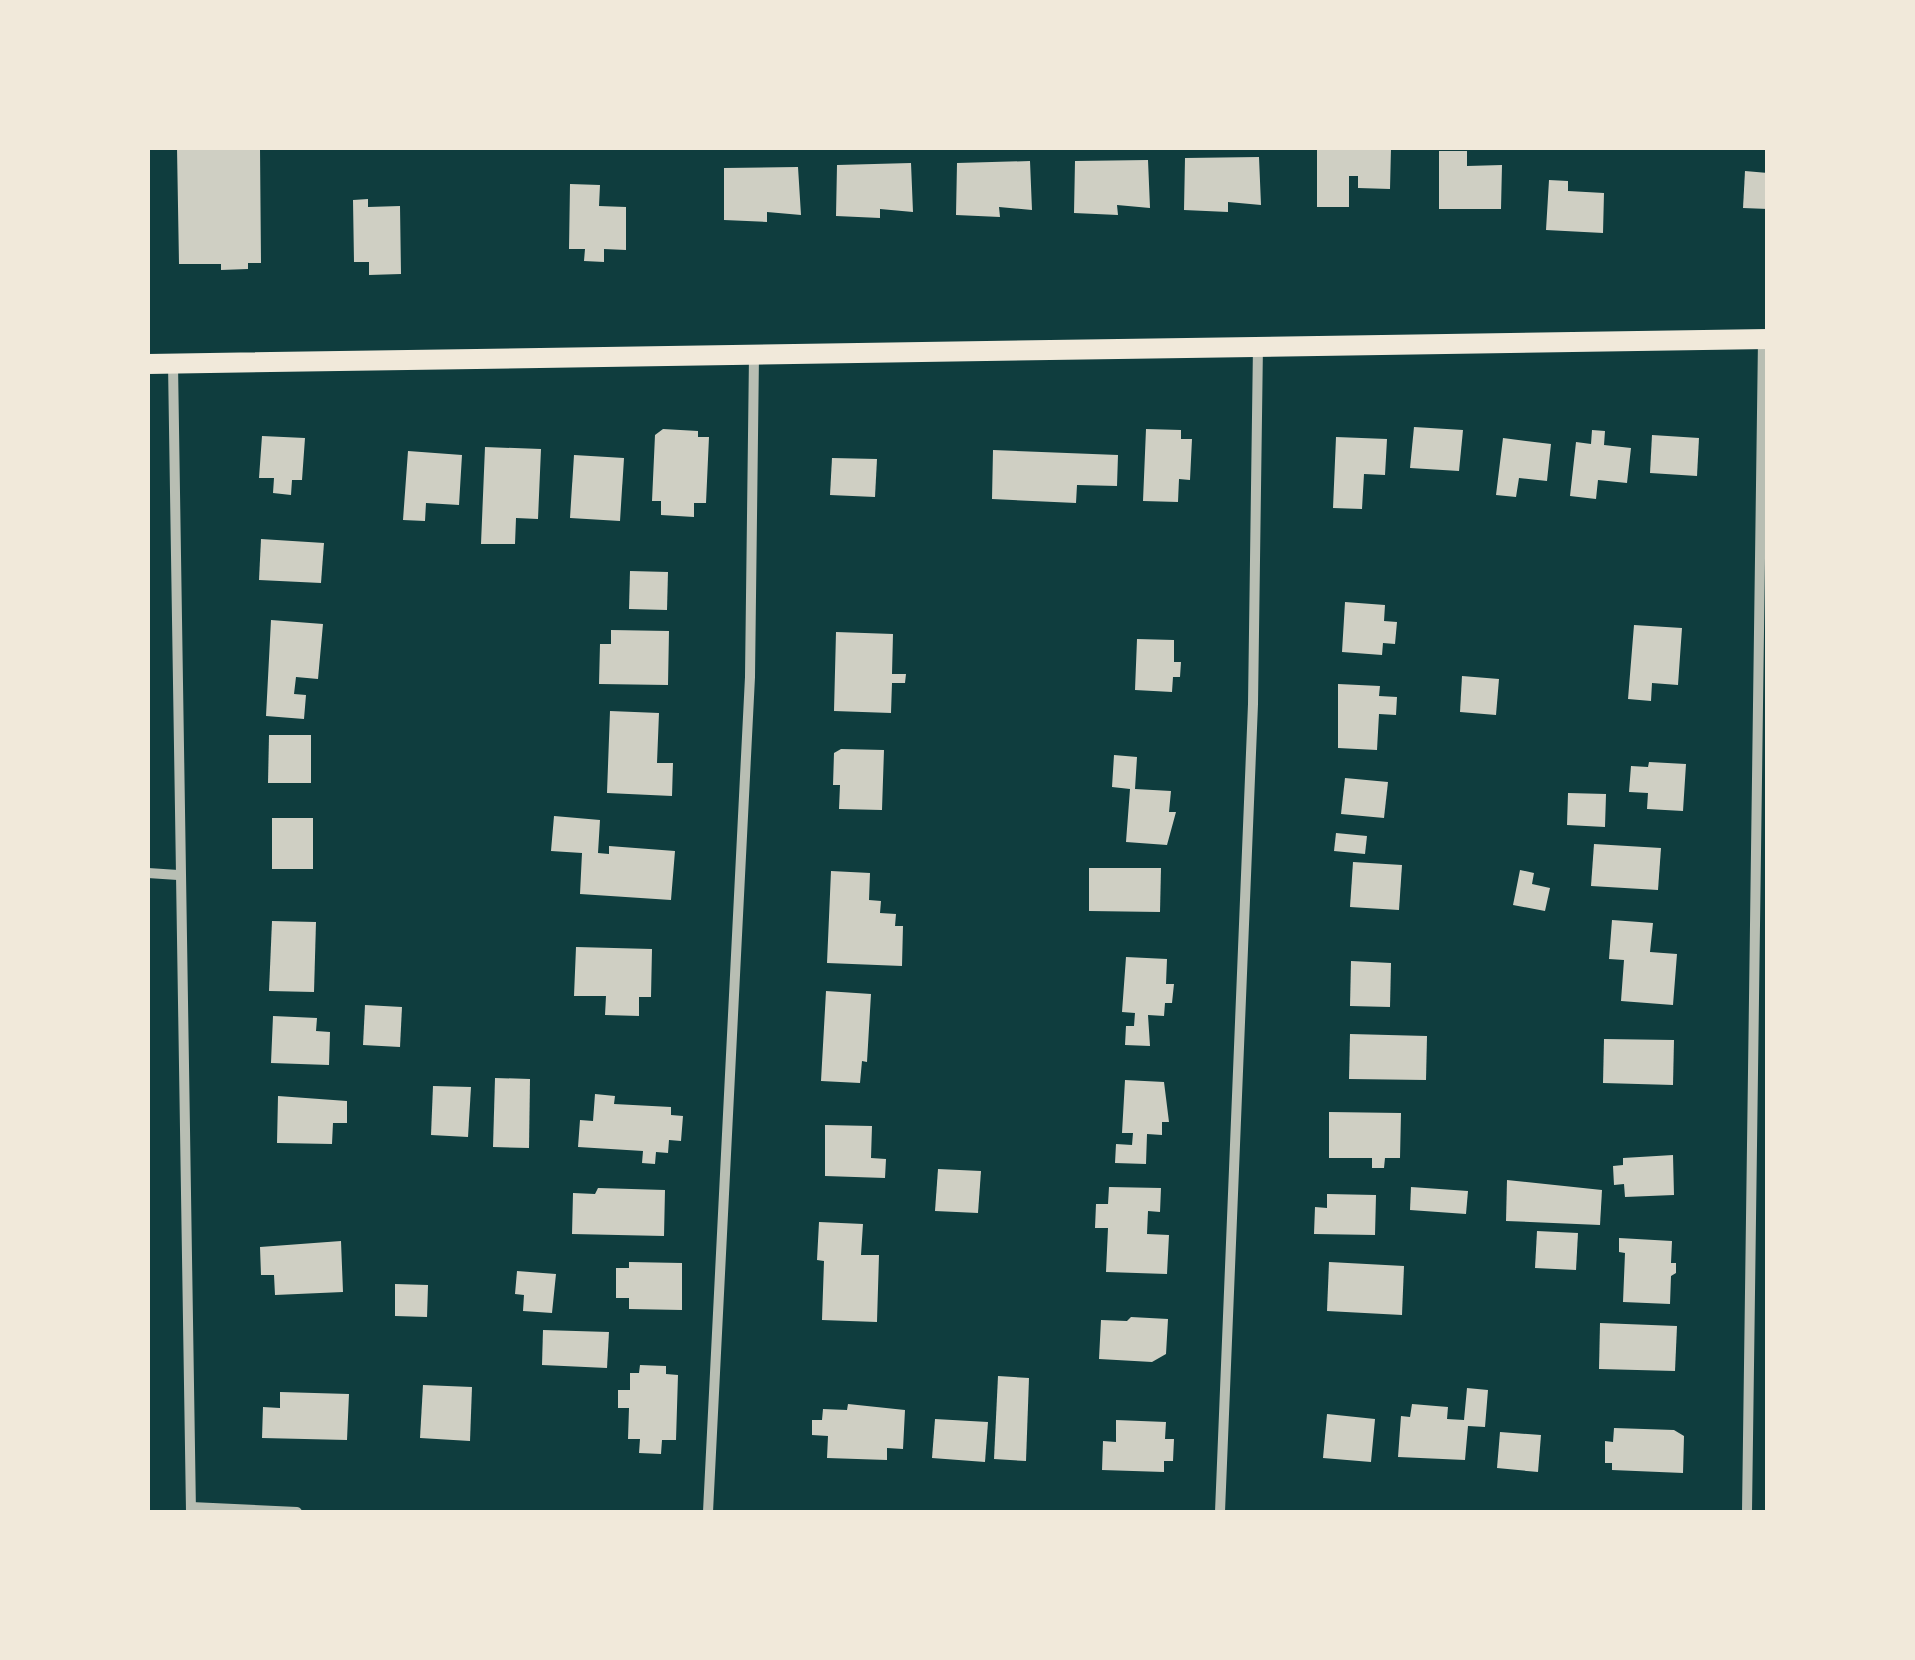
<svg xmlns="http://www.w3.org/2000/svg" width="1915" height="1660" viewBox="0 0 1915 1660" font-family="Helvetica,sans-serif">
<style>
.building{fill:#cfcfc3}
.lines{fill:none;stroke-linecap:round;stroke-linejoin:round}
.minor{stroke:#b8beb3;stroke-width:10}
.secondary{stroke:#f1e9da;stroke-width:20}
</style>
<rect width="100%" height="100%" fill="#0f3d3e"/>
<g class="building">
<path d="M177,148H260L261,263H248V269L221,270V264H179Z"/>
<path d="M1317,148H1391L1390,189L1358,188V176H1349V207H1317Z"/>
<path d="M1439,151H1467V166L1502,165L1501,209H1439Z"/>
<path d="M1259,157L1261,205L1228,202V212L1184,210L1185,158Z"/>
<path d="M1148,160L1150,208L1117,205L1118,215L1074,213L1075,161Z"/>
<path d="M1030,161L1032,210L999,207L1000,217L956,215L957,163Z"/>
<path d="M911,163L913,212L880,209V218L836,216L837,165Z"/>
<path d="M798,167L801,215L767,212V222L724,220V168Z"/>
<path d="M1745,171L1768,173V209L1743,208Z"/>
<path d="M1549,180L1568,181V191L1604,193L1603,233L1546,230Z"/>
<path d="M570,184L600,185L599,206L626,207V250L604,249V262L584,261L585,249H569Z"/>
<path d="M368,199V207L400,206L401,274L369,275V262H354L353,200Z"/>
<path d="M1414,427L1463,430L1459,471L1410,468Z"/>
<path d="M663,429L698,431V437H709L706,503H694V517L661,515V501H652L655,435Z"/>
<path d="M1146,429L1181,430V439H1192L1190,480L1179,479L1178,502L1143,501Z"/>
<path d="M1592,430L1605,431L1604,445L1631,448L1627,483L1598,480L1596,499L1570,496L1576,442L1591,444Z"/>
<path d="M1652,435L1699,438L1697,476L1650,473Z"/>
<path d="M262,436L305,438L302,480H292L291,495L273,493L274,478H259Z"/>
<path d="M1336,437L1387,439L1385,475L1364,474L1362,509L1333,508Z"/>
<path d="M1503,438L1551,444L1547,481L1519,478L1516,497L1496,495Z"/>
<path d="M485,447L541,449L538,519L516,518L515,544H481Z"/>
<path d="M993,450L1118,455L1117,486L1077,485L1076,503L992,499Z"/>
<path d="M408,451L462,455L459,505L426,503L425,521L403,520Z"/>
<path d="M574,455L624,458L620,521L570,518Z"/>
<path d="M832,458L877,459L875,497L830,495Z"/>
<path d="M261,539L324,543L321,583L259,580Z"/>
<path d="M630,571L668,572L667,610L629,609Z"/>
<path d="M1345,602L1385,605L1384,621L1397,622L1395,644L1383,643L1382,655L1342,652Z"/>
<path d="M271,620L323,624L318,679L296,677L294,694L306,695L304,719L266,716Z"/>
<path d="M1634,625L1682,628L1678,685L1652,683L1651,701L1628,699Z"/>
<path d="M611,630L669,631L668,685L599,684L600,644H611Z"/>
<path d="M836,632L893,634L892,674H906L905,683H892L891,713L834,711Z"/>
<path d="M1137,639L1174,640V662H1181L1180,677H1173L1172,692L1135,690Z"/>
<path d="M1462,676L1499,679L1496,715L1460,712Z"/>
<path d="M1338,684L1380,686L1379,696L1397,697L1396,715L1379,714L1377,750L1338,748Z"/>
<path d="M610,711L659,713L657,763H673L672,796L607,793Z"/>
<path d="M269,735H311V783H268Z"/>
<path d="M841,749L884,750L882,810L839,809L840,785H833L834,753Z"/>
<path d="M1114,755L1137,757L1135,789L1171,791L1169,812H1176L1167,845L1126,842L1130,789L1112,787Z"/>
<path d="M1649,762L1686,764L1683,811L1647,809L1648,793L1629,792L1631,766L1648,767Z"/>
<path d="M1345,778L1388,782L1384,818L1341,814Z"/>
<path d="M1568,793L1606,794L1605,827L1567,825Z"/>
<path d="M554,816L600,820L598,853L609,854V846L675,851L671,900L580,894L582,853L551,851Z"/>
<rect x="272" y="818" width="41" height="51"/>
<path d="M1336,833L1367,836L1365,854L1334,851Z"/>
<path d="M1594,844L1661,848L1658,890L1591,886Z"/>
<path d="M1353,862L1402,865L1399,910L1350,907Z"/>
<path d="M1089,868H1161L1160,912L1089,911Z"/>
<path d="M1520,870L1534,873L1532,884L1550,888L1545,911L1513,905Z"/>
<path d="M831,871L870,873L869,900L881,901L880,913L896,914L895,926H903L902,966L827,963Z"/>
<path d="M1612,920L1653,923L1650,952L1677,954L1673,1005L1621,1001L1624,960L1609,959Z"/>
<path d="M272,921L316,922L314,992L269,991Z"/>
<path d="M576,947L652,949L651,997H639V1016L605,1015L606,996H574Z"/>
<path d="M1126,957L1167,959L1166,984H1174L1172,1003H1165L1164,1016L1148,1015L1150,1046L1125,1045L1126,1026H1134L1135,1013L1122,1012Z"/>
<path d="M1351,961L1391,963L1390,1007L1350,1006Z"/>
<path d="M826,991L871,994L867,1062L862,1061L860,1083L821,1081Z"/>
<path d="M365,1005L402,1007L400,1047L363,1045Z"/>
<path d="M273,1016L317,1018L316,1031L330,1032L329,1065L271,1063Z"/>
<path d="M1350,1034L1427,1036L1426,1080L1349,1079Z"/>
<path d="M1604,1039L1674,1040L1673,1085L1603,1083Z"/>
<path d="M495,1078L530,1079L529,1148L493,1147Z"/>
<path d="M1125,1080L1164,1082L1169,1122H1162V1135L1147,1134L1146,1164L1115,1163L1116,1144L1132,1145L1133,1133H1122Z"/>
<path d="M433,1086L471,1087L468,1137L431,1135Z"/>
<path d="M595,1094L615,1096L614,1104L671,1107V1115L683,1116L681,1141L669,1140L668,1153L656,1152L655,1164L642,1163L643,1151L578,1147L580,1120L593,1121Z"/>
<path d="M278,1096L347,1101V1123H333L332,1144L277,1143Z"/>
<path d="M1329,1112L1401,1113L1400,1158H1385L1384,1168H1372V1158H1329Z"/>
<path d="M825,1125L872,1126L871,1158L886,1159L885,1178L825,1176Z"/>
<path d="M1673,1155L1674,1195L1625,1197L1624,1184L1614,1185L1613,1166L1623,1165V1158Z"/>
<path d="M938,1169L981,1171L978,1213L935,1211Z"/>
<path d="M1507,1180L1602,1190L1600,1225L1506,1221Z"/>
<path d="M1109,1187L1161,1188L1160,1212L1148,1211L1147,1234L1169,1235L1167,1274L1106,1272L1108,1228H1095L1096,1204H1108Z"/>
<path d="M1411,1187L1468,1191L1466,1214L1410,1210Z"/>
<path d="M598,1188L665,1190L664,1236L572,1234L573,1193L595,1194Z"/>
<path d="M1327,1194L1376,1195L1375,1235L1314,1234L1315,1207L1327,1208Z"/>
<path d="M819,1222L863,1224L861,1255H879L877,1322L822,1320L824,1261L817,1260Z"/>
<path d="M1537,1231L1578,1233L1576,1270L1535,1268Z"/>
<path d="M1619,1238L1672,1241L1671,1263H1676V1273L1671,1276L1670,1304L1623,1302L1625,1253L1619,1252Z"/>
<path d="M341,1241L343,1292L275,1295L274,1275H261L260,1247Z"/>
<path d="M629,1262L682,1263V1310L629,1309V1298H616V1268H629Z"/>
<path d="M1329,1262L1404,1266L1402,1315L1327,1311Z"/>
<path d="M517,1271L556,1274L552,1313L523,1311L524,1295L515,1294Z"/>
<path d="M395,1284L428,1285L427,1317L395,1316Z"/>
<path d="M1131,1317L1168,1319L1166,1354L1152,1362L1099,1359L1101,1320L1127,1321Z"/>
<path d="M1600,1323L1677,1326L1675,1371L1599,1369Z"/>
<path d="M543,1330L609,1332L607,1368L542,1365Z"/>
<path d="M640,1365L666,1366V1374L678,1375L676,1440H662L661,1454L639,1453L640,1439H628L629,1408H618V1390H630V1373H639Z"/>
<path d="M998,1376L1029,1378L1026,1461L994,1459Z"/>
<path d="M423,1385L472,1387L470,1441L420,1438Z"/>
<path d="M1467,1388L1488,1390L1485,1427L1468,1426L1465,1460L1398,1457L1401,1416L1410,1417L1412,1404L1448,1407L1447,1419L1464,1420Z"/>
<path d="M280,1392L349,1394L347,1440L262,1438L263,1407L280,1408Z"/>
<path d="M848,1404L905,1410L903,1449L887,1448V1460L827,1458L828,1436L812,1435V1420H822L823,1409L847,1410Z"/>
<path d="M1327,1414L1375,1419L1371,1462L1323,1458Z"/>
<path d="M935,1419L988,1422L985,1462L932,1458Z"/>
<path d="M1116,1420L1166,1422L1165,1439H1174L1173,1461H1164V1472L1102,1470L1103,1441L1116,1442Z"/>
<path d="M1614,1428L1674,1430L1684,1436L1683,1473L1612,1470V1463H1605V1441L1613,1442Z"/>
<path d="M1500,1432L1541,1435L1538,1472L1497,1468Z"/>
</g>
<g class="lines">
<g class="minor">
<path d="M173,364L191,1512"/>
<path d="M148,873L178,875"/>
<path d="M191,1507L297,1512"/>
<path d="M708,1512L750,677L754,355"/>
<path d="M1220,1512L1253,704L1258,345"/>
<path d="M1747,1512L1763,339"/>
</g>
<path class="secondary" d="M148,364L1768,339"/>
</g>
<rect width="1915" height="1660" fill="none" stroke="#f1e9da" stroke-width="300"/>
</svg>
